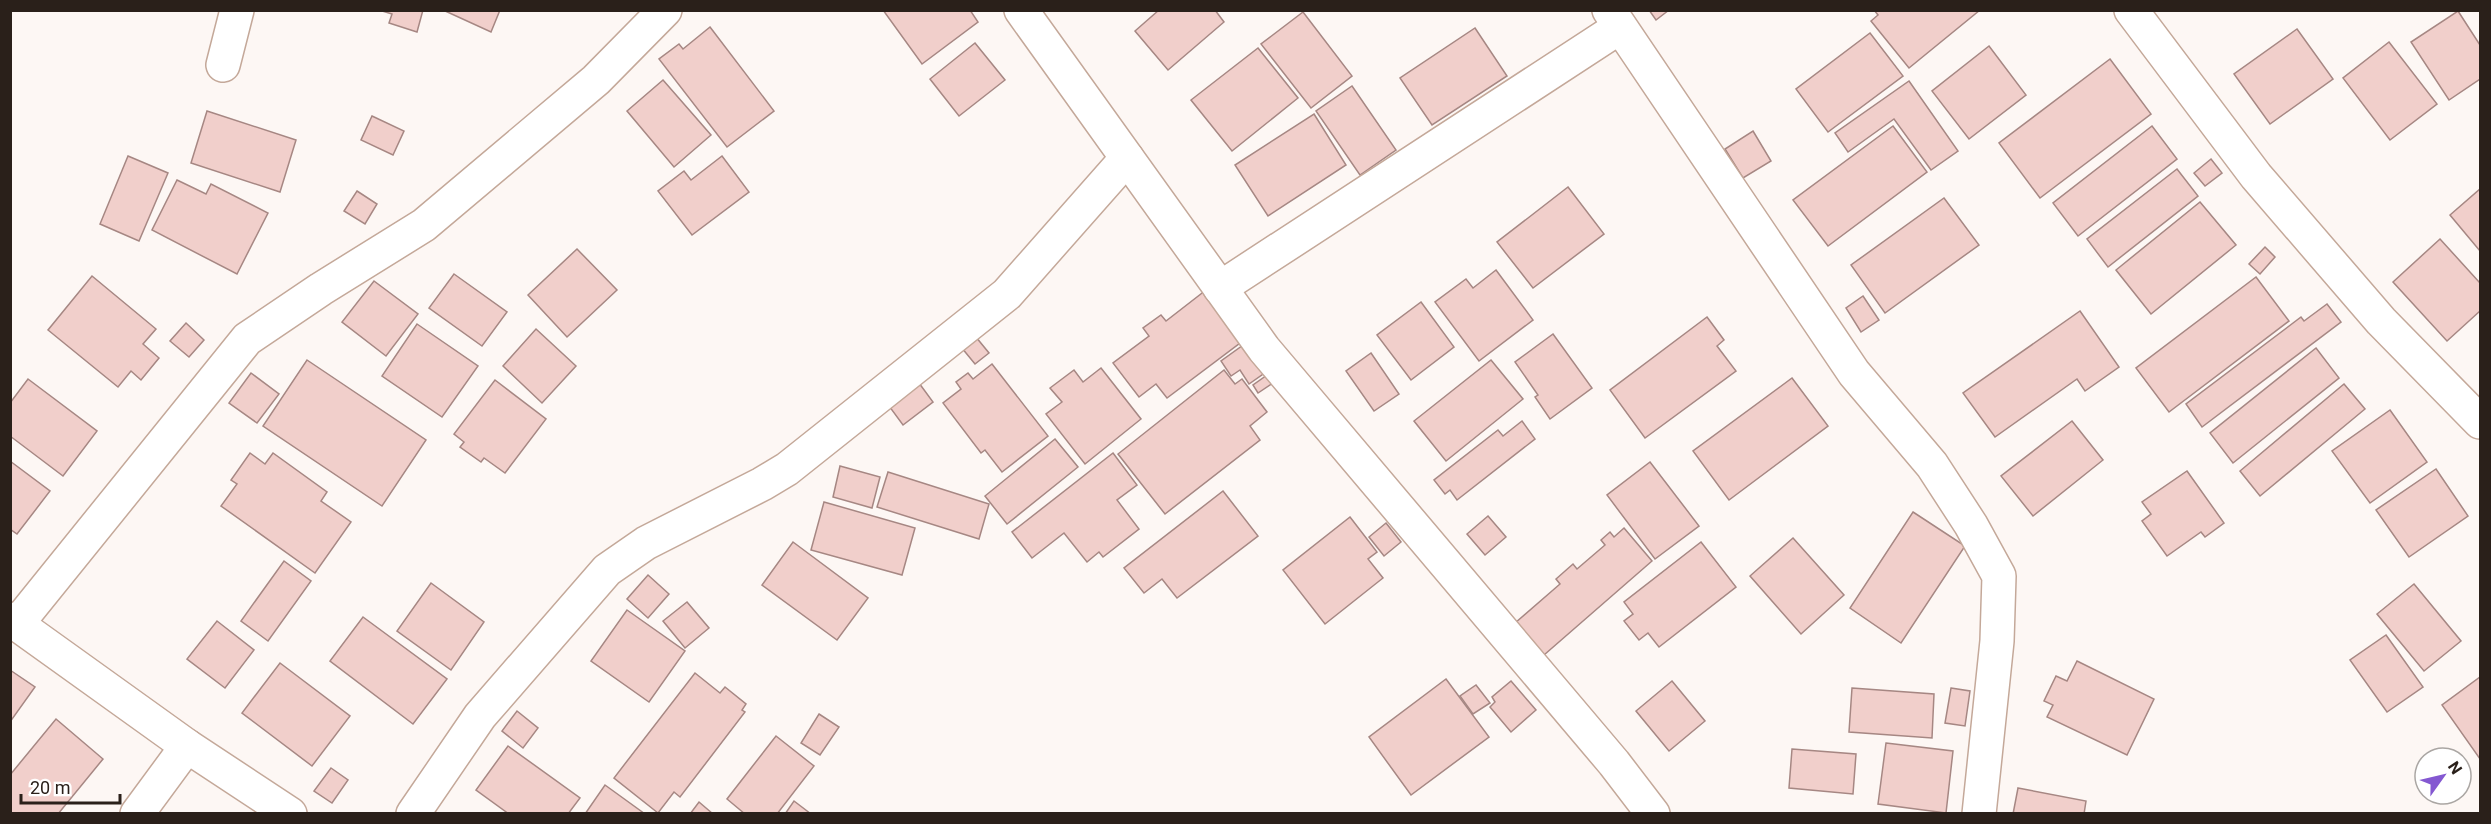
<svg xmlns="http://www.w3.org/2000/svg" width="2491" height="824" viewBox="0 0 2491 824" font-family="Roboto,sans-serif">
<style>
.building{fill:#f1cfcb;stroke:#a68783;stroke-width:1.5}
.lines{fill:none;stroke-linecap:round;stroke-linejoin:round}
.minor-casing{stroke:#c4a899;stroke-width:36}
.minor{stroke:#fff;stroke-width:33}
</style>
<rect width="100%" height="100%" fill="#fdf7f4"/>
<g class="building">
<path d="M379,10H423L417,32L389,23L392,14Z"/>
<path d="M443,10H500L491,32Z"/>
<path d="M883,10H970L978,22L922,64Z"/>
<path d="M1159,10H1215L1224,22L1168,70L1135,31Z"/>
<path d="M1649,10H1669L1656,20Z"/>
<path d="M1874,10H1980L1909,68L1871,21L1878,15Z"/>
<path d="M2458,11L2480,45V79L2449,100L2411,42Z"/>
<path d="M1303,12L1352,76L1311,108L1261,44Z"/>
<path d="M710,27L774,111L727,147L659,59L679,44L683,49Z"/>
<path d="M1475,28L1507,76L1432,125L1400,78Z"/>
<path d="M2297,29L2333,79L2270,124L2234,74Z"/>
<path d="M1870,33L1903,76L1828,132L1796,89Z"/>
<path d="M2389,42L2437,104L2390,140L2343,78Z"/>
<path d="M975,43L1005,80L959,116L930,79Z"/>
<path d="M1989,46L2026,95L1969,139L1932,91Z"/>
<path d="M1258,48L1298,98L1232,151L1191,100Z"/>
<path d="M2110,59L2151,114L2040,198L1999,143Z"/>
<path d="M663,80L711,135L674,167L627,111Z"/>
<path d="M1909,81L1958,151L1931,170L1894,119L1848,152L1835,133Z"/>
<path d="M1352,86L1396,150L1360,175L1316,111Z"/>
<path d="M207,111L296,140L280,192L191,163Z"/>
<path d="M1314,114L1346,165L1268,216L1235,165Z"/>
<path d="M372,116L404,131L393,155L361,140Z"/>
<path d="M1893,126L1927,172L1828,246L1793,200Z"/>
<path d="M2152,126L2177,159L2078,236L2053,203Z"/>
<path d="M1753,131L1771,161L1743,178L1725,149Z"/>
<path d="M128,156L168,173L139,241L100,224Z"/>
<path d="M722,156L749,192L692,235L658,191L684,171L691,180Z"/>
<path d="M2211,159L2222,173L2205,186L2194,173Z"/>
<path d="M2177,169L2198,196L2108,267L2087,239Z"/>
<path d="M177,180L206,194L211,184L268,213L237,274L152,230Z"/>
<path d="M1568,187L1604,234L1533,288L1497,242Z"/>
<path d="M2480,189V251L2450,215Z"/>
<path d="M357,191L377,204L365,224L344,211Z"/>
<path d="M1944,198L1979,245L1885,313L1851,265Z"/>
<path d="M2200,202L2236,245L2151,314L2116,270Z"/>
<path d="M2440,239L2480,283V311L2447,341L2393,282Z"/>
<path d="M2265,247L2275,257L2260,274L2249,264Z"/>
<path d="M577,249L617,290L567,337L528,295Z"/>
<path d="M1496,270L1533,320L1479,361L1435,302L1466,279L1473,288Z"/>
<path d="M454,274L507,312L482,346L429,308Z"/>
<path d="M92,276L156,329L143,344L159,358L141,380L131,371L118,387L48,330Z"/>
<path d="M2256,277L2289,321L2169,412L2136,368Z"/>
<path d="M374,281L418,314L386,356L342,322Z"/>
<path d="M1206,290L1244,340L1167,398L1156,384L1139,397L1113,363L1149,336L1143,328L1161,315L1166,321Z"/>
<path d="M1863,296L1879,320L1861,332L1846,308Z"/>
<path d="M1421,302L1454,347L1411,380L1377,335Z"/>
<path d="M2327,304L2341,322L2202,427L2186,404L2301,317L2304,321Z"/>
<path d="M2080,311L2119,367L2085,391L2077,379L1995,437L1963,393Z"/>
<path d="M1707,317L1724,340L1717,346L1736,371L1645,438L1610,390Z"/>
<path d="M186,323L204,340L189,357L170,341Z"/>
<path d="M417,324L478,366L442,417L382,376Z"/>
<path d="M536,329L576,366L542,403L503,366Z"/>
<path d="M971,331L989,353L975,364L957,342Z"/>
<path d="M1553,334L1592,388L1550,419L1535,397L1538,395L1515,362Z"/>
<path d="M1246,343L1266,372L1249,384L1240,370L1231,376L1221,361Z"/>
<path d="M2316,348L2339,378L2233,463L2210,433Z"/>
<path d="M1371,353L1399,394L1374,411L1346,371Z"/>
<path d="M307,360L426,440L382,506L263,426Z"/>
<path d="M1491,360L1523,399L1446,461L1414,421Z"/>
<path d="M992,364L1048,436L1002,472L985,450L981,453L943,403L961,389L956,382L968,373L973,379Z"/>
<path d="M1101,368L1141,419L1085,464L1046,414L1062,402L1050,388L1074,370L1083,382Z"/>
<path d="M1224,370L1235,384L1242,379L1267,412L1250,426L1260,440L1165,514L1118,454Z"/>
<path d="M251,373L279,394L257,423L229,403Z"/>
<path d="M1270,373L1276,381L1258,393L1253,385Z"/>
<path d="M1792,378L1828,426L1729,500L1693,451Z"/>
<path d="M28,379L97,431L63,476L10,436V403Z"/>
<path d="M495,380L546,419L505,473L484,458L481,462L460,447L464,442L454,434Z"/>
<path d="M919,383L933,402L903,425L889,406Z"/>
<path d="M2344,384L2365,409L2260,496L2240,471Z"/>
<path d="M2390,410L2427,462L2370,503L2332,451Z"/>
<path d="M1522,421L1535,439L1457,500L1450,490L1445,494L1434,480L1498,430L1503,436Z"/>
<path d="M2072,421L2103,460L2033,516L2001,476Z"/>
<path d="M1055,439L1078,467L1007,524L985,496Z"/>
<path d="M250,453L265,464L273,453L327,492L321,501L351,522L315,573L221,506L237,484L231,480Z"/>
<path d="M1113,453L1137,485L1117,500L1139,529L1103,557L1099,552L1087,562L1064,533L1032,558L1012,532Z"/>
<path d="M10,461L50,491L17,534L10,529Z"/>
<path d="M1650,462L1699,526L1655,559L1607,495Z"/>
<path d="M840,466L880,477L872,508L833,497Z"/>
<path d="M2436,469L2468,516L2409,557L2376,510Z"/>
<path d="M2187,471L2224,523L2205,537L2201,532L2167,556L2142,521L2151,514L2142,502Z"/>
<path d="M888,472L989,504L979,539L877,507Z"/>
<path d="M1223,491L1258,536L1177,598L1162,579L1144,593L1124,568Z"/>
<path d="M824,502L915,528L902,575L811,550Z"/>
<path d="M1913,512L1965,546L1901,643L1850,608Z"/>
<path d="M1488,516L1506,537L1485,555L1467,534Z"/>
<path d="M1350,517L1377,552L1368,559L1383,578L1325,624L1283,570Z"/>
<path d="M1386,523L1401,542L1384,556L1369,537Z"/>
<path d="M1624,528L1652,561L1544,655L1515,623L1560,584L1556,579L1573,564L1577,569L1605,545L1601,540L1610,532L1614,537Z"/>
<path d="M1793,538L1844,595L1801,634L1750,576Z"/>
<path d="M793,542L868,598L837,640L762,585Z"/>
<path d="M1701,542L1736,587L1659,647L1648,633L1639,640L1624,621L1633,614L1624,602Z"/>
<path d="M284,561L311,581L268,641L241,621Z"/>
<path d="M648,575L669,594L648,618L627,599Z"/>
<path d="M431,583L484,622L451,670L397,631Z"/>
<path d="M2414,584L2461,641L2424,671L2377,614Z"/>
<path d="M687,602L709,628L685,648L663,621Z"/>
<path d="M627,610L685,651L649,702L591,661Z"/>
<path d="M363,617L447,679L413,724L330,661Z"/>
<path d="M217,621L254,650L225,688L187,659Z"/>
<path d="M2386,635L2423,687L2387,712L2350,660Z"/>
<path d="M2077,661L2154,699L2127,755L2047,717L2053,705L2044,701L2056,676L2067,681Z"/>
<path d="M280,663L350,716L312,766L242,713Z"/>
<path d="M10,670L35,687L10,722Z"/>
<path d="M695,673L720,693L725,687L746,704L742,710L745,712L680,797L674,792L658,813L614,778Z"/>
<path d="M2480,677V759L2442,705Z"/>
<path d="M1446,679L1489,737L1411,795L1369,737Z"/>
<path d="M1511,681L1536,710L1511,732L1490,707L1495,702L1492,697Z"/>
<path d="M1672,681L1705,721L1669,751L1636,711Z"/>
<path d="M1476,685L1490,703L1473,714L1460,696Z"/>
<path d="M1852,688L1934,694L1932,738L1849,732Z"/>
<path d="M1951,688L1970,691L1965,726L1945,723Z"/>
<path d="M517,711L538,728L523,748L502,731Z"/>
<path d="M819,714L839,727L820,755L801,743Z"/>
<path d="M56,719L103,759L58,814H10V775Z"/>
<path d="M776,736L814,766L777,814H745L727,799Z"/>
<path d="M1886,743L1953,751L1946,813L1878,804Z"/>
<path d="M508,746L580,798L568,814H509L476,790Z"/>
<path d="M1792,749L1856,754L1853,794L1789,788Z"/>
<path d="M331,768L348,780L332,803L314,791Z"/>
<path d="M605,785L645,814H585Z"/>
<path d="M2018,788L2086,801L2084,814H2013Z"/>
<path d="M794,801L811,814H785Z"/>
<path d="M699,802L713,814H690Z"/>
</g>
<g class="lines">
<defs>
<g id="minor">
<path d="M1021,10L1264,349L1614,763L1653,814"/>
<path d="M1609,10L1854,373L1932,465L1971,525L1999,576L1997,641L1979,814"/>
<path d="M2131,10L2256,176L2381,321L2480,422"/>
<path d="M223,65L237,10"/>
<path d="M1220,288L1620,27"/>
<path d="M10,619L187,746L290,814"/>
<path d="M17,624L247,339L321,289L424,225L596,80L665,10"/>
<path d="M137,814L187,746"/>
<path d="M413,814L480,716L607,570L646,543L762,484L787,469L1007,294L1127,158"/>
</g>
</defs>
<use href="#minor" class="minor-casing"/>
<use href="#minor" class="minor"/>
</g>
<rect width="2491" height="824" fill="none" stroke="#2a201a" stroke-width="24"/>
<g transform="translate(2443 776) rotate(56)"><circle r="28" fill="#ffffff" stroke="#aaa6a3" stroke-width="1.5"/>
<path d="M0-4.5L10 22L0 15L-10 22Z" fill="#8458d1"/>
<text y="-9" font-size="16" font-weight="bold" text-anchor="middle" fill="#2a201a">N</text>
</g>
<path d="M21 794v9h99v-9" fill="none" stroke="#2a201a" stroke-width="3"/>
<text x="30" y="794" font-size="18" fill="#2a201a" stroke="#ffffff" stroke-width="4.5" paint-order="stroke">20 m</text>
</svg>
